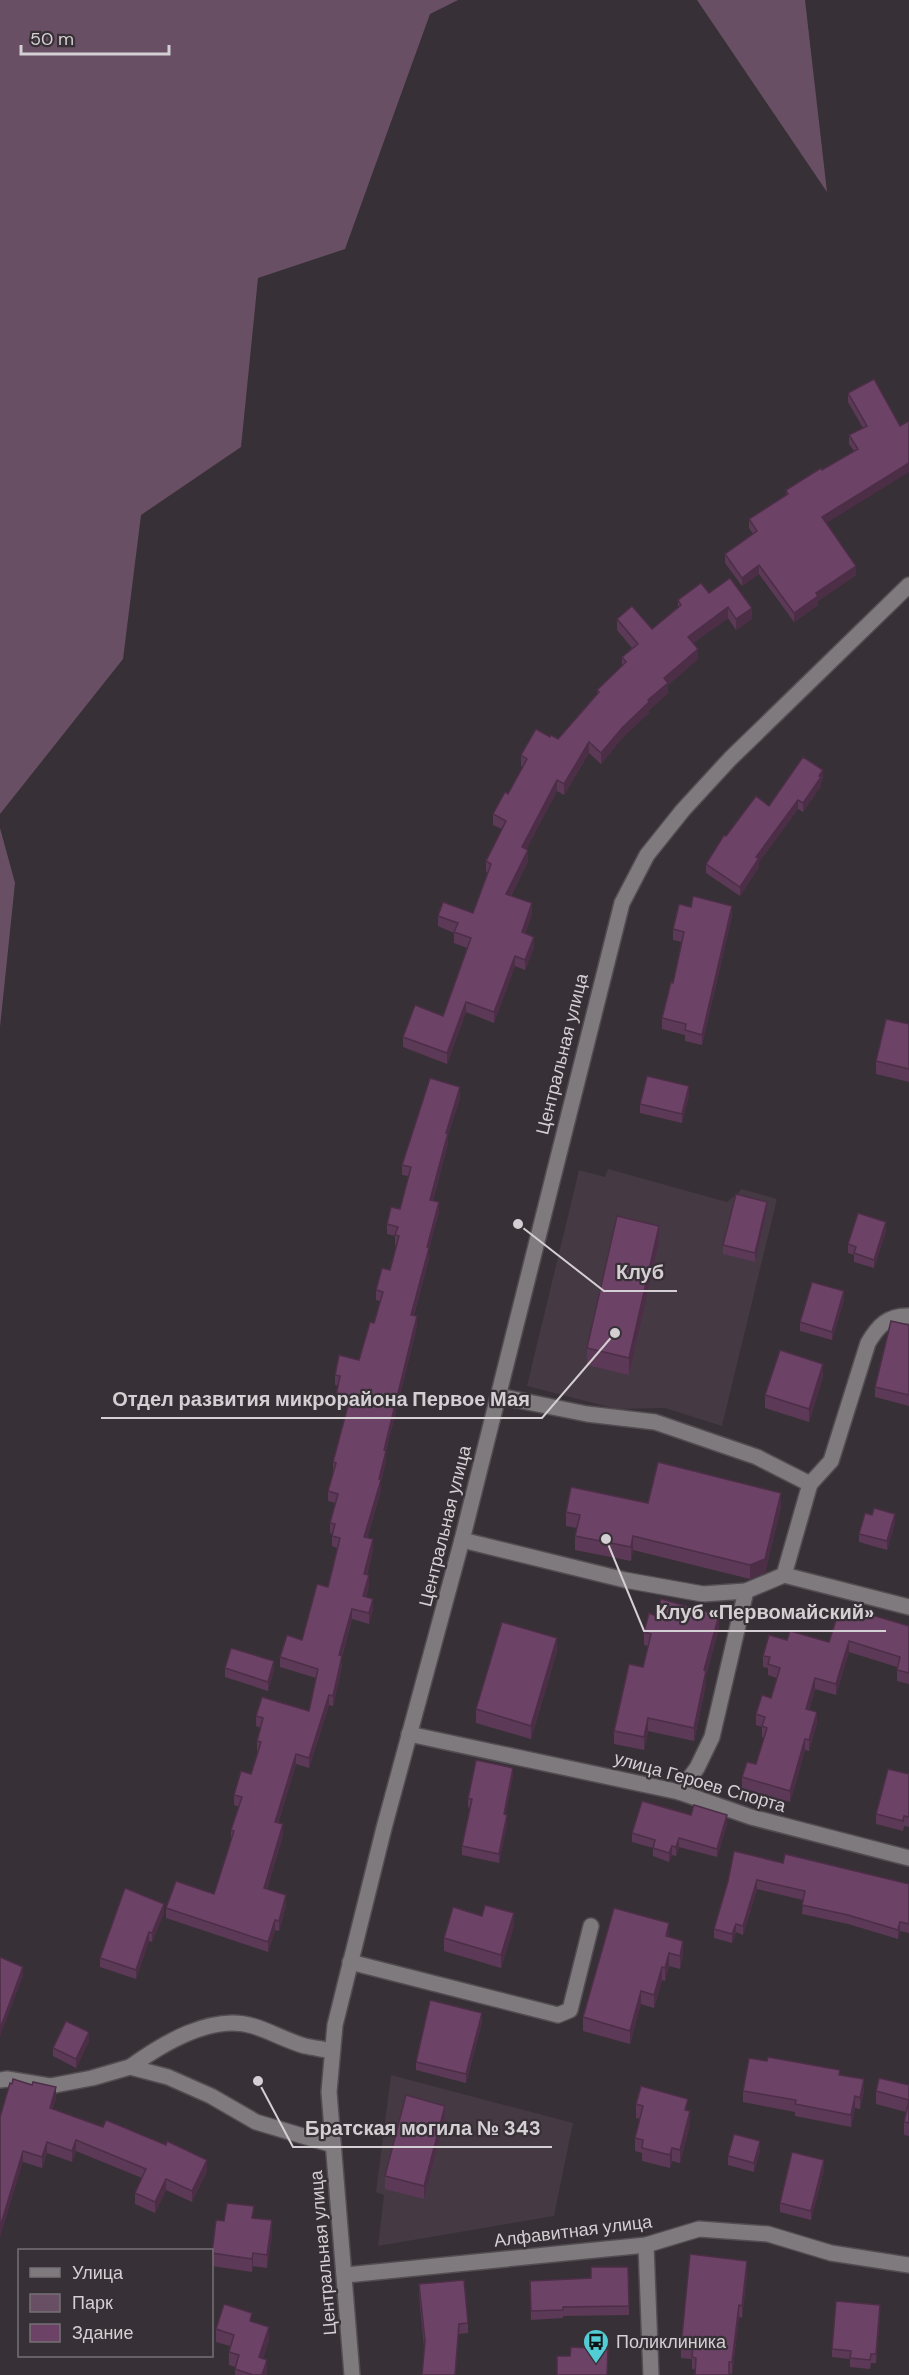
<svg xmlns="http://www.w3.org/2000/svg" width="909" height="2375" viewBox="0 0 909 2375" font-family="'DM Sans',sans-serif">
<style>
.built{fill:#453943}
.green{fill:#694f64}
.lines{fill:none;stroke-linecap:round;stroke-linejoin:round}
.minor-casing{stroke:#534d52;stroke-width:18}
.minor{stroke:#7e7a7d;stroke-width:15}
.wall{fill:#5d3958}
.shaded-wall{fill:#4c2e47}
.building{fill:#6c4266;stroke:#4c2e47;stroke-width:1.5}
.labels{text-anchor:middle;stroke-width:4.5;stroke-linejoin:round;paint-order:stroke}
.street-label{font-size:18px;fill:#d4cfd3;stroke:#373036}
.poi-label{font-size:18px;fill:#d4cfd3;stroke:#373036;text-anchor:start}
.leader{fill:none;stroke:#d4cfd3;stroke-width:2}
.callout-dot{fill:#d4cfd3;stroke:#373036;stroke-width:2}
.callout-label{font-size:20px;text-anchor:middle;font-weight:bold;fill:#d4cfd3;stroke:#373036;stroke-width:4.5;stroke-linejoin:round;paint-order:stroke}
</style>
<rect width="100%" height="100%" fill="#373036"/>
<g class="built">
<path d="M608,1169L727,1202L742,1189L777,1199L722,1426L665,1408L617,1409L527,1386L579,1170L605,1177Z"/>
<path d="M391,2075L573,2123L554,2216L378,2246L384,2195L376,2192Z"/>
</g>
<g class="green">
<path d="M0,0H458L430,14L345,249L258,278L241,447L141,515L123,659L0,814Z"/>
<path d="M697,0H805L827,192Z"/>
<path d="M0,828L15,883L0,1027Z"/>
</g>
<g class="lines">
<defs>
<g id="minor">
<path d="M498,1396L587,1414L655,1422L757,1457L810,1484"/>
<path d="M462,1540L625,1580L703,1594L746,1591"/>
<path d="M784,1575L909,1607"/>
<path d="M409,1734L679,1792L751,1817L909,1858"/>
<path d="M679,1792L697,1768L712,1737L746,1591L784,1575L810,1484L831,1461L868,1343C878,1326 888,1315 909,1316"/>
<path d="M350,1962L558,2015L570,2010L591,1926"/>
<path d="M130,2067C162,2044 212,2013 253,2026C270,2031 287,2041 305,2046C314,2048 323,2049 332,2051"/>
<path d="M0,2080L7,2079L50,2086L92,2078L130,2067L168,2077L211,2096L256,2122L333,2145"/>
<path d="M646,2245L651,2375"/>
<path d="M346,2275L646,2245L699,2229L768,2234L831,2253L909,2265"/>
<path d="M352,2375L329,2092L335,2025L384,1828L462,1540L622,903L647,855L683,810L730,759L909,585"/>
</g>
</defs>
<use href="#minor" class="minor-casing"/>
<use href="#minor" class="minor"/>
</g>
<g class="wall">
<path d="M848,393L900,426L826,523L856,575L818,601V605L794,622L759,574L742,586L725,563V554L753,534L749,528V519L786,496V490L822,470L854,451L849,444V435L863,428L848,402Z"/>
<path d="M709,593L752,619L736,630L728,618L693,643L698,659L668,685V693L649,710V713L622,738L601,764L589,753L564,795L557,791L526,849L528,861L511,896L532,914L525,934L534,948L525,970L515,966L494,1023L466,1012L447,1064L403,1047V1037L443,1016L467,948L454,943V933L438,926V916L473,913L488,873L486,872V861L502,829L493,825V814L508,794L523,767L521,766V755L550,737L558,739L597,694V690L622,666V657L632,648L617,630V619L652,629L678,607V600Z"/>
<path d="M823,779L821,782V786L803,812L798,809L759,862V867L740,896L706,873V864L726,836L769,806Z"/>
<path d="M732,916L702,1045L685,1041V1035L662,1029V1018L673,983L682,942L673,940V929Z"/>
<path d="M909,1024V1082L876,1074V1061Z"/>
<path d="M689,1095L682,1123L640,1113V1104Z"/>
<path d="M460,1098L448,1135V1143L433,1200L439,1212L429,1248V1258L414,1315L417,1326L386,1451V1461L381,1481V1490L367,1538L373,1550L367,1575L369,1585L366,1597L373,1609L369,1624L352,1619L342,1656V1666L333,1706L329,1705L309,1768L296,1764L278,1823L283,1835L267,1889L286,1905L279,1931L275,1930L268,1952L166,1918V1908L214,1894L231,1840V1830L239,1807L234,1805V1795L251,1774L258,1752L257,1751V1741L261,1728L256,1726V1716L309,1711L316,1678L280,1667V1657L302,1640L328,1587L337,1548L332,1546V1534L330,1533V1523L335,1503L328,1501V1491L333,1472V1462L348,1408L336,1405V1395L338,1386L335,1385V1375L359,1360L374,1323L380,1301L376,1300V1290L390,1270L396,1245H395V1236L387,1234V1224L400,1209L409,1176L402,1175V1165Z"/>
<path d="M767,1210L755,1262L723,1254V1245Z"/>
<path d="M886,1231L874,1268L854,1262V1255L848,1253V1244Z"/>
<path d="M659,1243L629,1375L587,1365V1348Z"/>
<path d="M844,1300L832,1340L800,1331V1322Z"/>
<path d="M909,1325V1406L875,1397V1387Z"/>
<path d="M823,1377L809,1422L765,1408V1395Z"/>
<path d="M648,1503L781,1507L765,1573L750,1579L633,1550L631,1561L575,1550V1536L577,1528L566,1526V1512Z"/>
<path d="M872,1515L895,1523L887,1550L859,1542V1534Z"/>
<path d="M844,1612L909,1626V1684L897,1681V1667L849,1652L836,1695L815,1689L809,1710L817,1723L809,1751L805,1750L790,1802L742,1788V1777L756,1764L764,1738L762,1737V1727L756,1725V1714L771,1698L777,1678L768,1675V1668L763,1667V1656L787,1640L829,1642Z"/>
<path d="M656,1616L719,1628L706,1676V1684L694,1741L648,1731L644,1750L614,1744V1731L643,1667L648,1646L644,1645V1632Z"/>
<path d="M557,1651L531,1739L476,1723V1709Z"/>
<path d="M225,1668L274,1670L268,1691L225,1677Z"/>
<path d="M909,1774V1827L904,1826L903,1831L876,1824V1814Z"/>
<path d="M513,1776L505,1815L507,1824L499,1863L462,1855V1846L470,1808L468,1807V1799Z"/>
<path d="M691,1815L727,1824L717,1857L679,1847L676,1856L672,1855L669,1862L653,1856V1848L632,1842V1833Z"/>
<path d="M783,1863L909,1884V1933L900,1931L898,1939L848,1924L802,1914L803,1900L757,1889L743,1935L736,1932L732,1943L714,1938V1929L728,1881Z"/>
<path d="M164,1913L152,1942L149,1941L136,1979L100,1967V1958Z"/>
<path d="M514,1926L501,1968L444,1951V1938Z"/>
<path d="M669,1937L683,1954L680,1969L669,1966L665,1981L662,1980L654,2008L641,2004L630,2044L583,2031V2017Z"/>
<path d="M482,2022L466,2083L416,2070V2062Z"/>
<path d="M89,2041L76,2068L53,2056V2048Z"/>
<path d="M840,2075L864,2091L860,2109L855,2108L851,2127L795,2116V2112L743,2102V2091Z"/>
<path d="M12,2084L56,2098L52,2109L207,2171L192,2202L166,2190L155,2213L135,2204V2193L142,2178L76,2151L72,2162L47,2153L42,2168L23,2162Z"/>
<path d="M909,2085V2136L904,2135V2122L906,2112L876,2104V2091Z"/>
<path d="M636,2104L688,2111L690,2124L680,2163L672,2161L670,2168L642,2161V2153L635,2151V2138L640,2119L636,2118Z"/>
<path d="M445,2119L424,2199L385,2189V2176Z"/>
<path d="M760,2150L754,2172L728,2165V2156Z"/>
<path d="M824,2169L811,2220L780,2212V2203Z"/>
<path d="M254,2218L272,2233L267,2268L253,2266L252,2272L212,2266V2253L224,2221Z"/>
<path d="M628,2267L629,2315L563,2316V2318L531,2320L530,2290L591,2278Z"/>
<path d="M747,2273L742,2318L739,2317L732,2374L692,2369V2359L681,2358V2346Z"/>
<path d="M419,2284L468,2323V2333L459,2334L424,2347L419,2295Z"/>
<path d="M880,2314L876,2363H871L870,2369L850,2367V2359L832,2357V2349Z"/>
<path d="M252,2321L269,2340L263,2358L267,2373L266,2375H235V2367L229,2365V2352L230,2346L216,2342V2329Z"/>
</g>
<g class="shaded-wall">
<path d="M909,463V472L822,526V517Z"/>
<path d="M759,565V574L742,586V578Z"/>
<path d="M856,566V575L818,601V605L794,622V613L816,593Z"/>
<path d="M728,607V618L688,647V637Z"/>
<path d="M752,608V619L736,630V619Z"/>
<path d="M698,649V659L668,685V693L649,710V713L622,738L601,764V753L622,728L648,700L664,678Z"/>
<path d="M589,742V753L564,795V784Z"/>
<path d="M823,770V779L821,782V786L803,812V803Z"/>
<path d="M557,780V791L522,858V847Z"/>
<path d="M798,800V809L759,862V867L740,896V887L756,857Z"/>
<path d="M528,850V861L506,905V894Z"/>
<path d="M532,903V914L522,943V932Z"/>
<path d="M732,906V916L702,1045V1035Z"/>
<path d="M534,937V948L525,970V960Z"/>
<path d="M515,956V966L494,1023V1012Z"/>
<path d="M466,1002V1012L447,1064V1053Z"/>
<path d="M689,1086V1095L682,1123V1114Z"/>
<path d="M460,1087V1098L448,1135V1143L430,1210V1200L446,1133Z"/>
<path d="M439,1202V1212L427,1257V1247Z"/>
<path d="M767,1202V1210L755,1262V1253Z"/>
<path d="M886,1222V1231L874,1268V1260Z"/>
<path d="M659,1226V1243L629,1375V1358Z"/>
<path d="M429,1248V1258L411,1325V1315Z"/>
<path d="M844,1291V1300L832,1340V1332Z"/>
<path d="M417,1316V1326L386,1451V1461L381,1481V1490L364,1547V1537L379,1479L384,1450Z"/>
<path d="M823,1364V1377L809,1422V1409Z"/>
<path d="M781,1493V1507L765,1573L750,1579V1565Z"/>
<path d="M895,1514V1523L887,1550V1541Z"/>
<path d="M633,1536V1550L631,1561V1547Z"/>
<path d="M373,1539V1550L364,1584V1574Z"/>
<path d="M369,1575V1585L363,1607V1596Z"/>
<path d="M373,1599V1609L369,1624V1613Z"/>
<path d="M352,1609V1619L339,1665V1655Z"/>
<path d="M719,1615V1628L706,1676V1684L694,1741V1728L704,1670Z"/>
<path d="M557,1638V1651L531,1739V1726Z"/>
<path d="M849,1641V1652L836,1695V1684Z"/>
<path d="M342,1656V1666L333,1706V1696Z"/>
<path d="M274,1661V1670L268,1691V1682Z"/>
<path d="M815,1678V1689L806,1720V1709Z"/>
<path d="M329,1695V1705L309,1768V1758Z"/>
<path d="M817,1712V1723L809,1751V1740Z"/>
<path d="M648,1718V1731L644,1750V1737Z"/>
<path d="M805,1739V1750L790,1802V1791Z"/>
<path d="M296,1754V1764L275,1832V1822Z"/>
<path d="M513,1768V1776L504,1823V1814Z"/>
<path d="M507,1815V1824L499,1863V1854Z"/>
<path d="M727,1815V1824L717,1857V1849Z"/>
<path d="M283,1824V1835L264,1898V1888Z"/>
<path d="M679,1838V1847L676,1856V1847Z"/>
<path d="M672,1846V1855L669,1862V1853Z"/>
<path d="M757,1880V1889L743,1935V1926Z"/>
<path d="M286,1895V1905L279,1931V1921Z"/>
<path d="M164,1904V1913L152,1942V1933Z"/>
<path d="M514,1913V1926L501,1968V1955Z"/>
<path d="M275,1920V1930L268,1952V1942Z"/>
<path d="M900,1922V1931L898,1939V1930Z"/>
<path d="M669,1923V1936L666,1949V1936Z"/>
<path d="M736,1924V1932L732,1943V1934Z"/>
<path d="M149,1932V1941L136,1979V1970Z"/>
<path d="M683,1941V1954L680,1969V1956Z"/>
<path d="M669,1953V1966L665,1981V1968Z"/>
<path d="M23,1967V1976L0,2037V2029Z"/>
<path d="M662,1967V1980L654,2008V1995Z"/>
<path d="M641,1991V2004L630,2044V2031Z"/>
<path d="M482,2013V2022L466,2083V2074Z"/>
<path d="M89,2032V2041L76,2068V2059Z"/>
<path d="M864,2079V2091L860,2109V2098Z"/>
<path d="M56,2087V2098L50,2119V2108Z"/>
<path d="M855,2096V2108L851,2127V2115Z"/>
<path d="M445,2106V2119L424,2199V2186Z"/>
<path d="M690,2111V2124L680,2163V2150Z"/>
<path d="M76,2140V2151L72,2162V2151Z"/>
<path d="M760,2141V2150L754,2172V2163Z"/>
<path d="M47,2142V2153L42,2168V2157Z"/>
<path d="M672,2148V2161L670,2168V2155Z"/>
<path d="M23,2151V2162L0,2238V2227Z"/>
<path d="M207,2160V2171L192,2202V2191Z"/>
<path d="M824,2160V2169L811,2220V2211Z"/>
<path d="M166,2179V2190L155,2213V2202Z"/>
<path d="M272,2220V2233L267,2268V2255Z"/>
<path d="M253,2253V2266L252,2272V2259Z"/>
<path d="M747,2261V2273L742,2318V2306Z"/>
<path d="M739,2305V2317L732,2374V2362Z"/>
<path d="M880,2305V2314L876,2363V2354Z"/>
<path d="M459,2324V2334L455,2375Z"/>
<path d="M269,2327V2340L259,2370V2357Z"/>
<path d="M267,2360V2373L266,2375H262Z"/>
</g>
<g class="building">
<path d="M874,379L900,426L909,421V463L822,517L856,566L816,593L818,596L794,613L759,565L742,578L725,554L757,531L749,519L788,494L786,490L821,468L822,470L858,449L849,435L867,426L848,393Z"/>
<path d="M730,578L752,608L736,619L728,607L688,637L698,649L664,678L668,683L648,700L649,702L622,728L601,753L589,742L564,784L557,780L522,847L528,850L506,894L532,903L522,932L534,937L525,960L515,956L494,1012L466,1002L447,1053L403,1037L415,1005L443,1016L471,938L454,932L458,923L438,916L443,902L473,913L491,864L486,861L506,821L493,814L505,792L508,794L527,759L521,755L536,729L550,737L551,735L558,739L599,692L597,690L626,662L622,657L638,644L617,619L632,606L652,629L681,605L678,600L701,583L709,593Z"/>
<path d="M803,757L823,770L819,776L821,777L803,803L798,800L756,857L759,858L740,887L706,864L724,835L726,836L756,796L769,806Z"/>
<path d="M693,896L732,906L702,1035L685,1030L686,1024L662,1018L671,982L673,983L684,932L673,929L679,904L691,907Z"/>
<path d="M886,1019L909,1024V1069L876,1061Z"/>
<path d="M647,1076L689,1086L682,1114L640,1104Z"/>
<path d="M430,1078L460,1087L446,1133H448L430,1200L439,1202L427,1247L429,1248L411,1315L417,1316L384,1450L386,1451L379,1479L381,1480L364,1537L373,1539L364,1574L369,1575L363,1596L373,1599L369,1613L352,1609L339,1655L342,1656L333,1696L329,1695L309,1758L296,1754L275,1822L283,1824L264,1888L286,1895L279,1921L275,1920L268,1942L166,1908L176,1881L214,1894L234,1831L231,1830L242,1797L234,1795L241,1771L251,1774L261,1742L257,1741L263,1718L256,1716L262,1697L309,1711L318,1669L280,1657L287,1635L302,1640L317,1584L328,1587L340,1538L332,1536L335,1524L330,1523L338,1494L328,1491L336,1463L333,1462L350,1398L336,1395L340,1376L335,1375L339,1355L359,1360L370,1322L374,1323L383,1292L376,1290L382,1268L390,1270L399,1236L395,1235L398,1227L387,1224L391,1207L400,1209L411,1167L402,1165Z"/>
<path d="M736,1194L767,1202L755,1253L723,1245Z"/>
<path d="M858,1213L886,1222L874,1260L854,1253L856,1247L848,1244Z"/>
<path d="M617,1216L659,1226L629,1358L587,1348Z"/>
<path d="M812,1282L844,1291L832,1332L800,1322Z"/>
<path d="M891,1321L909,1325V1395L875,1387Z"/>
<path d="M780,1350L823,1364L809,1409L765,1395Z"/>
<path d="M658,1462L781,1493L765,1559L750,1565L633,1536L631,1547L575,1536L580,1515L566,1512L571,1487L648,1503Z"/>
<path d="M874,1508L895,1514L887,1541L859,1534L865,1513L872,1515Z"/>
<path d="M661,1599L719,1615L704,1670L706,1671L694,1728L648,1718L644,1737L614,1731L629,1664L643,1667L651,1634L644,1632L649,1613L656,1616Z"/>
<path d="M845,1607L909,1626V1673L897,1670L900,1657L849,1641L836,1684L815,1678L806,1709L817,1712L809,1740L805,1739L790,1791L742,1777L747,1762L756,1764L767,1728L762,1726L765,1717L756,1714L762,1695L771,1698L780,1668L768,1664L770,1657L763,1656L769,1635L787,1640L790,1631L829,1642L839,1610L844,1612Z"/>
<path d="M502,1622L557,1638L531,1726L476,1709Z"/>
<path d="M231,1648L274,1661L268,1682L225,1668Z"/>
<path d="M476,1760L513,1768L504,1814L507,1815L499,1854L462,1846L472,1799H468Z"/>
<path d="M888,1769L909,1774V1817L904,1816L903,1821L876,1814Z"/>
<path d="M642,1801L691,1815L694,1805L727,1815L717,1849L679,1838L676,1847L672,1846L669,1853L653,1848L655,1840L632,1833Z"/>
<path d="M734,1851L783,1863L785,1854L909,1884V1924L900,1922L898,1930L848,1915L802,1905L805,1891L757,1880L743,1926L736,1924L732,1934L714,1929L728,1881Z"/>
<path d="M125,1888L164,1904L152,1933L149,1932L136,1970L100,1958Z"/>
<path d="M485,1905L514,1913L501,1955L444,1938L453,1907L482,1916Z"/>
<path d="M614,1908L669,1923L666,1936L683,1941L680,1956L669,1953L665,1968L662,1967L654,1995L641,1991L630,2031L583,2017Z"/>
<path d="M0,1957L23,1967L0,2029Z"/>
<path d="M430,2000L482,2013L466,2074L416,2062Z"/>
<path d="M66,2021L89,2032L76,2059L53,2048Z"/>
<path d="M768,2057L840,2070L839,2075L864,2079L860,2098L855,2096L851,2115L795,2104L796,2100L743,2091L749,2058L767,2061Z"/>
<path d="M879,2078L909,2085V2123L904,2122L909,2100L876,2091Z"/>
<path d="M13,2079L32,2085L33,2082L56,2087L50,2108L103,2127L106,2120L166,2145L167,2141L207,2160L192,2191L166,2179L155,2202L135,2193L146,2169L76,2140L72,2151L47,2142L42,2157L23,2151L0,2227V2117L10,2083L12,2084Z"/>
<path d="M641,2086L688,2099L685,2110L690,2111L680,2150L672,2148L670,2155L642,2148L643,2140L635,2138L643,2106L636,2104Z"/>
<path d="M406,2095L445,2106L424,2186L385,2176Z"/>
<path d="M734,2134L760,2141L754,2163L728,2156Z"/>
<path d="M792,2152L824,2160L811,2211L780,2203Z"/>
<path d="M227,2203L254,2206L252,2218L272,2220L267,2255L253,2253L252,2259L212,2253L216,2220L224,2221Z"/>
<path d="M690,2254L747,2261L742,2306L739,2305L732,2362H729V2375H695L696,2358L692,2357L693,2347L681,2346Z"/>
<path d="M591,2267H628L629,2306L563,2307V2310L531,2311L530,2281L591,2278Z"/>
<path d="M464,2280L468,2323L459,2324L455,2375H422L425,2341L419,2284Z"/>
<path d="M836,2301L880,2305L876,2354H871L870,2360L850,2358L851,2351L832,2349Z"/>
<path d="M224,2304L252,2313L250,2321L269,2327L259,2357L267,2360L262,2375H253L235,2369L239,2355L229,2352L234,2335L216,2329Z"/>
<path d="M571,2347L608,2349L607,2375H557V2356H570Z"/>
</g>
<defs>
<symbol id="bus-pin" viewBox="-11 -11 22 30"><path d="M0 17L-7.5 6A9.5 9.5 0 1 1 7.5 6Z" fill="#52ccd5" stroke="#373036"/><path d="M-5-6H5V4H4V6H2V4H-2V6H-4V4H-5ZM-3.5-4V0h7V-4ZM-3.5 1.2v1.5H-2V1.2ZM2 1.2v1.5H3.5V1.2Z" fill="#111"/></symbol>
</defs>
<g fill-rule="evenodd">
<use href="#bus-pin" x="581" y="2327" width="30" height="40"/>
</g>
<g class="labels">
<g class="street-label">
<text transform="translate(562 1054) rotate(-76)" y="6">Центральная улица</text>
<text transform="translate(445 1526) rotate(-76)" y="6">Центральная улица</text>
<text transform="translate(700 1782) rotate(16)" y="6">улица Героев Спорта</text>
<text transform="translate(573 2231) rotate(-7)" y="6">Алфавитная улица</text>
<text transform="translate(323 2253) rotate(-95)" y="6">Центральная улица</text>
</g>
<g class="poi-label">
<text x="616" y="2348">Поликлиника</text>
</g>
</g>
<path class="leader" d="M518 1224L604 1291H677M615 1333L542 1418H101M606 1539L644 1631H886M258 2081L293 2147H552"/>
<g class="callout-dot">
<circle cx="518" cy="1224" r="6"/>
<circle cx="615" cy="1333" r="6"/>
<circle cx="606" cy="1539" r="6"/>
<circle cx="258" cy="2081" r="6"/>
</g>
<g class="callout-label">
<text x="640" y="1279">Клуб</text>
<text x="321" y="1406">Отдел развития микрорайона Первое Мая</text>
<text x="765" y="1619">Клуб «Первомайский»</text>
<text x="423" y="2135">Братская могила № 343</text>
</g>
<rect x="18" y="2249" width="195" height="108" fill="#373036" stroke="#767075" stroke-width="1.5"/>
<rect x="30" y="2268" width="30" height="9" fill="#7e7a7d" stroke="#767075" stroke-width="1.5"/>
<text x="72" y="2279" font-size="18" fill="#d4cfd3">Улица</text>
<rect x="30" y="2294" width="30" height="18" fill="#694f64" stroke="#767075" stroke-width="1.5"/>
<text x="72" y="2309" font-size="18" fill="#d4cfd3">Парк</text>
<rect x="30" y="2324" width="30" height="18" fill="#6c4266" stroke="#767075" stroke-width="1.5"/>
<text x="72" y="2339" font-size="18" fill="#d4cfd3">Здание</text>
<path d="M21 45v9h148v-9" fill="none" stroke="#d4cfd3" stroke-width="3"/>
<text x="30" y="45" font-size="18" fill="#d4cfd3" stroke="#373036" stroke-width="4.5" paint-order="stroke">50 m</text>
</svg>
